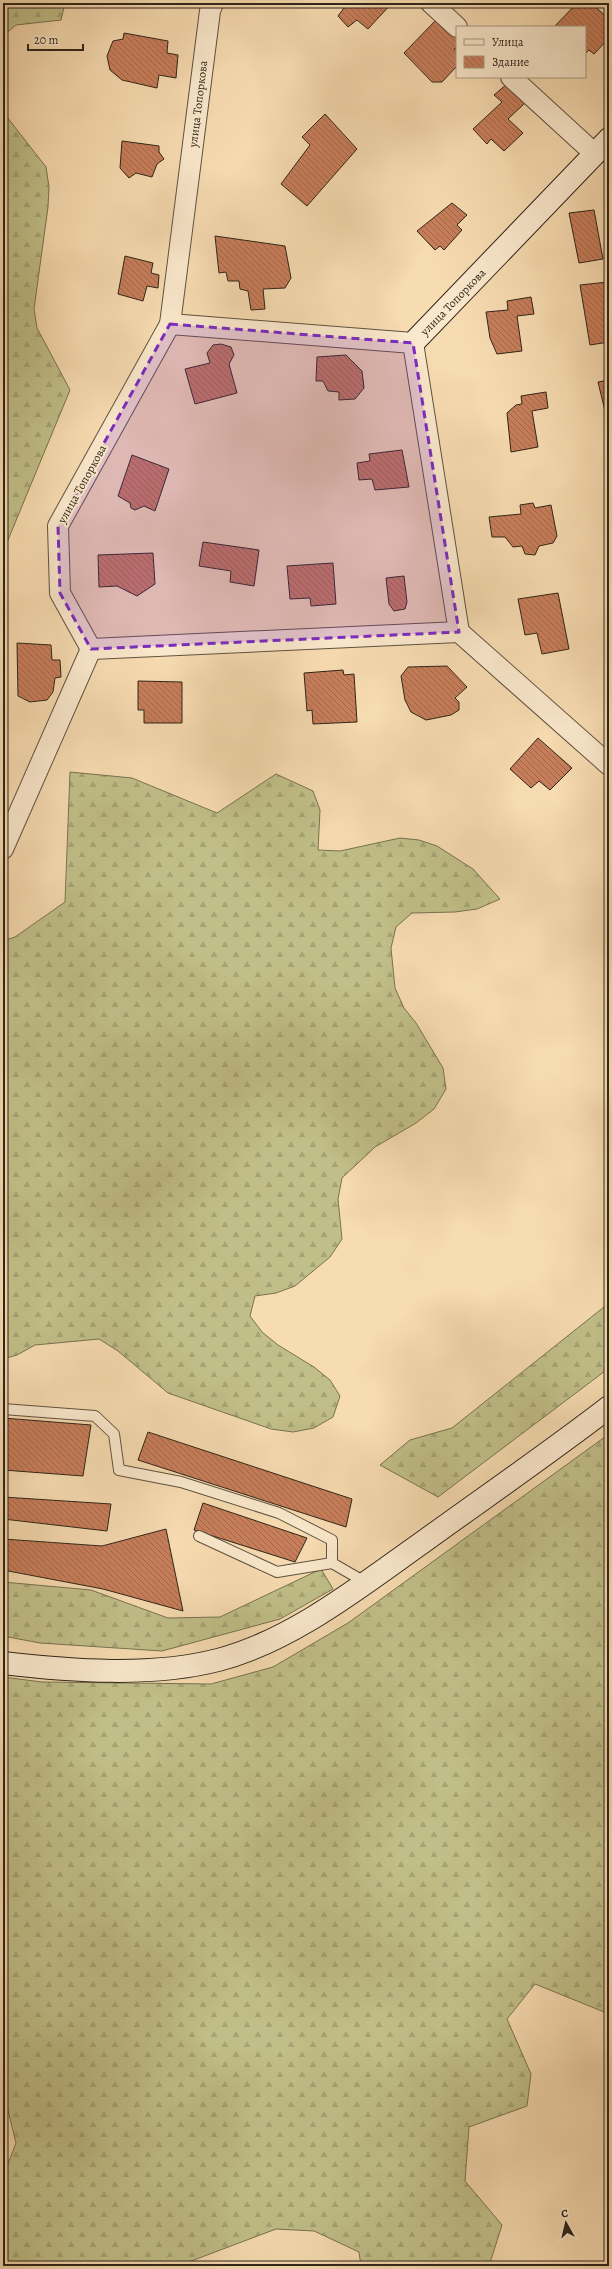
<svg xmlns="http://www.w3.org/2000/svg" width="612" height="2269" viewBox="0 0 612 2269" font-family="Alegreya,serif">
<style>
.forest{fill:url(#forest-firs);stroke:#787251}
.building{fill:url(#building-back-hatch);stroke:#2e2519}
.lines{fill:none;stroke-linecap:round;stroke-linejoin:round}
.lane-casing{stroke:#60523f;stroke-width:12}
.street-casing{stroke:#60523f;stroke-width:22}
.secondary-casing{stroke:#2e2519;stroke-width:24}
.lane{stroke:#fae8cc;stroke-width:10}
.street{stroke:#fae8cc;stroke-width:20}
.secondary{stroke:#fae8cc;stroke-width:22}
.marked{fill:#7b2cbf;fill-opacity:0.2;stroke:#7b2cbf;stroke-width:3;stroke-dasharray:8 5;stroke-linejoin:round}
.labels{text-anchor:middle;stroke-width:4;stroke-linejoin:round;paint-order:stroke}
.street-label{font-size:12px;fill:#2e2519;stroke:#fae8cc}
</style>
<defs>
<pattern id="forest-firs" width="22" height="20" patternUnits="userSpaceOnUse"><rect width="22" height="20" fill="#c1bf89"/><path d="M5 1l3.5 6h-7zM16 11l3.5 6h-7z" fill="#a6a476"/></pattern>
<pattern id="building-back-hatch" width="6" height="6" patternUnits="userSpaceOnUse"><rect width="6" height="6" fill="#c87e5b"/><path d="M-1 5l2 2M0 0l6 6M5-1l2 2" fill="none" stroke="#a3674a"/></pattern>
</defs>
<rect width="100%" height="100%" fill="#f7dbb1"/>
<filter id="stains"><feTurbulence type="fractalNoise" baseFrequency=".005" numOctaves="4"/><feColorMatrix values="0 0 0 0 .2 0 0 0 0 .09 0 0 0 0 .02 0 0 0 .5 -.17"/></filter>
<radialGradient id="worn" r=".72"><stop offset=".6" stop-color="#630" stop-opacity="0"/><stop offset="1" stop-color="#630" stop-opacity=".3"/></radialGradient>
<g class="forest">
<path d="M3,3H65L61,20L16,25L3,36Z"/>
<path d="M3,112L46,167L49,187L48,207L34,309L37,328L70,390L3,552Z"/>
<path d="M70,772L132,778L217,813L276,774L313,791L320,810L318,850L340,851L400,838L419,840L437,846L473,869L500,899L477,909L455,912L412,913L396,927L391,948L395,988L404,1008L416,1023L443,1068L446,1089L434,1109L416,1123L375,1147L342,1178L338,1199L342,1239L330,1257L295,1286L276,1293L255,1296L250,1316L262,1332L278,1345L314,1367L330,1380L340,1396L333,1417L314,1428L293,1432L271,1429L168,1393L118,1351L99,1339L35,1345L17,1355L3,1359V941L15,937L65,902Z"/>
<path d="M609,1303V1368L438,1497L380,1465L410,1440L452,1428Z"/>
<path d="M609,1434V2014L535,1984L507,2019L531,2074L527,2106L469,2127L465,2181L502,2225L489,2266H361L359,2252L314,2231L276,2229L178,2266H3L5,2262L3,2259V2177L16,2143L3,2090V1677L42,1682L211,1684L273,1667L348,1623Z"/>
<path d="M321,1569L333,1589L280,1619L162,1651L40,1643L3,1636V1582L91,1590L168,1618L220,1617Z"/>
</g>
<g class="building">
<path d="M340,3H392L368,29L357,20L348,27L338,16L344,8Z"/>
<path d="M577,3H591L609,19V38L594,54L589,50L585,54V27H554Z"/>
<path d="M437,19L457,38V48L454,49L457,52V66L442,82H432L404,53Z"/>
<path d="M124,33L168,41L167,53L178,55L176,78L159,75L157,88L122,80L110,70L107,56L113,41L123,39Z"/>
<path d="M507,84L526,102L508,119L523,133L504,151L491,139L487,144L473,129L502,102L494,95Z"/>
<path d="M325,114L357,149L307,206L281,184L310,145L302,137Z"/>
<path d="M122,141L159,146V152L164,159L157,164L152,177L136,173L129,178L120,168Z"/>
<path d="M452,203L467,215L457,225L462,230L444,250L440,246L435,250L417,231Z"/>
<path d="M594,210L603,259L579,263L569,213Z"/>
<path d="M215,236L285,246L291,278L285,288L263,289L265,309L251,310L248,291L240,289L239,281H228L226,272L219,273Z"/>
<path d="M125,256L153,263L151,273L159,275L158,288L147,286L143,301L118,294Z"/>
<path d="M608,282L609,342L590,345L580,285Z"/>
<path d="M531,297L534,314L517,316L522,351L497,354L490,338L486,312L508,310L507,301Z"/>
<path d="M221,344L231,347L234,355L229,364L237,393L195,404L185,369L210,363L207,353L213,345Z"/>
<path d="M346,355L362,371L364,388L355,399L339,400V392L328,391L323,381H316L317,357Z"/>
<path d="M609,380V415H606L598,382Z"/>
<path d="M546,392L548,408L532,411L538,447L511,452L507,413L516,405L522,404L521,396Z"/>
<path d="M402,450L409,487L375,490L372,479L359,480L357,463L370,461L369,454Z"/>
<path d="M132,455L169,469L155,511L144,506L135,510L131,508L130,503L118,496Z"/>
<path d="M533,503L535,508L551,505L557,536L553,543L539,546L535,555L525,554L522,546L513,547L505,537H492L489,517L521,514L520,505Z"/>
<path d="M203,542L259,550L254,586L230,582L231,571L199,566Z"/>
<path d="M153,553L155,584L137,596L117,586L99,587L98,555Z"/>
<path d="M333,563L336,604L311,606L310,598L290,599L287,566Z"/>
<path d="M404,576L407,602L405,609L394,611L389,604L386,578Z"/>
<path d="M558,593L569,649L542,654L537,633L525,635L518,599Z"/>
<path d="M17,643L51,645L52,660H60L61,677L55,678L53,692L47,700L30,702L18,696Z"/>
<path d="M447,666L467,687L455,698L459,702V710L451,715L426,720L411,712L405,700L401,676L408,667Z"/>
<path d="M343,670L344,675L354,674L357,722L313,724L312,710L307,711L304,673Z"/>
<path d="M138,681L182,682V723H144V710H138Z"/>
<path d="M538,738L572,768L550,790L539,781L531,788L510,769Z"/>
<path d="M3,1418L91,1425L83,1476L3,1470Z"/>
<path d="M148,1432L352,1499L346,1527L138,1460Z"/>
<path d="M3,1497L111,1504L107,1531L3,1519Z"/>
<path d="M203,1503L307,1538L295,1562L194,1530Z"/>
<path d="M166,1529L183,1611L103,1589L3,1570V1539L102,1546Z"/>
</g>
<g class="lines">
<defs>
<g id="lane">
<path d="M3,1409L95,1416L114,1434L119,1470L181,1482L279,1513L332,1540V1563L365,1582"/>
<path d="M199,1536L277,1572L332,1563"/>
</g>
<g id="street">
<path d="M431,3L457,27"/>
<path d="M511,77L595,154"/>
<path d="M170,324L413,343L459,632"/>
<path d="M91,649L459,632L609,765"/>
<path d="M3,849L91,649L60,593L58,526L170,324L210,11L213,3"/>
</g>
<g id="secondary">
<path d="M413,343L609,139"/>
<path d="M3,1663C71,1671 152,1677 218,1660C292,1641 362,1585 423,1542C485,1497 548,1454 609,1407"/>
</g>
</defs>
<use href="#lane" class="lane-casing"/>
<use href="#street" class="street-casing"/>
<use href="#secondary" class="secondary-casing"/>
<use href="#lane" class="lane"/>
<use href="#street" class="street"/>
<use href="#secondary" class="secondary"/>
</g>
<path class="marked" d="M170,324L413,343L459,632L91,649L60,593L58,526Z"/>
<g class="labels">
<g class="street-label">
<text transform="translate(198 104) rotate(-83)" y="4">улица Топоркова</text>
<text transform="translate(453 302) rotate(-46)" y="4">улица Топоркова</text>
<text transform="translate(82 484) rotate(-61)" y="4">улица Топоркова</text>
</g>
</g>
<rect width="612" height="2269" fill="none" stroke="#f7dbb1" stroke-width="16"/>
<rect x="4" y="4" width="604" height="2261" fill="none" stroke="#2e2519" stroke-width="2"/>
<rect x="8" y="8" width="596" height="2253" fill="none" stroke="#2e2519"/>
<rect x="456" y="26" width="130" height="52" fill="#fae8cc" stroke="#a89a84"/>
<rect x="464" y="39" width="20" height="6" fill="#fae8cc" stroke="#a89a84"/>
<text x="492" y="46" font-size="12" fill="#2e2519">Улица</text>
<rect x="464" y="56" width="20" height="12" fill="url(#building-back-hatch)" stroke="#a89a84"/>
<text x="492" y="66" font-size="12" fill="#2e2519">Здание</text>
<g transform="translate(566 2223) rotate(352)" stroke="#fae8cc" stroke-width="3" paint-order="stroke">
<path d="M0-3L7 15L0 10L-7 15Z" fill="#2e2519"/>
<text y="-6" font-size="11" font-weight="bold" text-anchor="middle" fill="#2e2519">С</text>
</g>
<path d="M28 44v6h55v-6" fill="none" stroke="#2e2519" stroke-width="2"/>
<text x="34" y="44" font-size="12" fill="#2e2519" stroke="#fae8cc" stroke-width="3" paint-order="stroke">20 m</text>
<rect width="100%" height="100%" filter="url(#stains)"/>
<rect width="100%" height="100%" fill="url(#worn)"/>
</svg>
